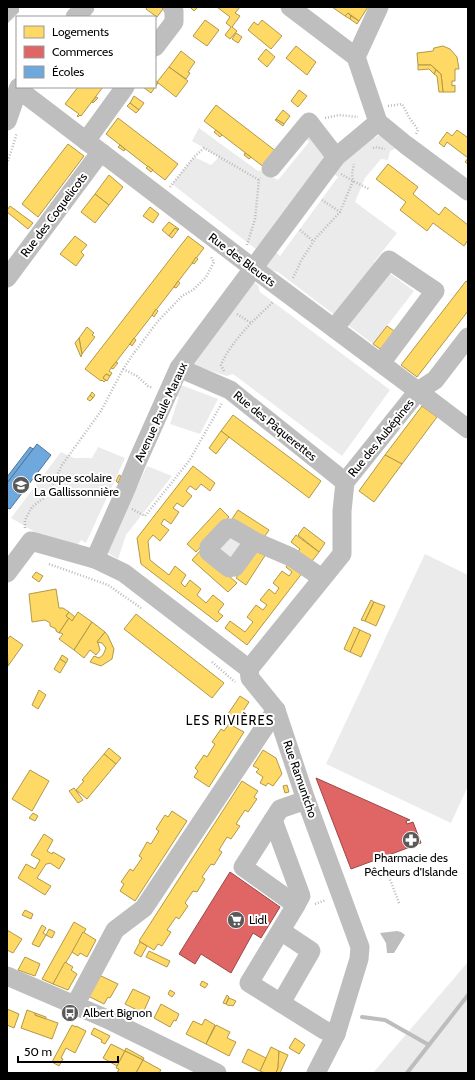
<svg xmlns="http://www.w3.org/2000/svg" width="475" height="1080" viewBox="0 0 475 1080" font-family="Cabin,sans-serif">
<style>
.green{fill:#ebebeb}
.water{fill:#bdbdbd}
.homes{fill:#ffd966;stroke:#b29847}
.shops{fill:#e06666;stroke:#9d4747}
.schools{fill:#6fa8dc;stroke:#4e769a}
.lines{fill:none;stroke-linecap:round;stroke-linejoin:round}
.stream{stroke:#bdbdbd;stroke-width:4}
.path{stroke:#b9b9b9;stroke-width:2.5;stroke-dasharray:1 2;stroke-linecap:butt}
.minor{stroke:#bebebe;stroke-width:19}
.labels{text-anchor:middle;stroke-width:4;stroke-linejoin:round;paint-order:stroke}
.street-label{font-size:12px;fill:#000;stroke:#fff}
.poi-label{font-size:12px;fill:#000;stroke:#fff;text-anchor:start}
.neighbourhood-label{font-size:13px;letter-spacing:1px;fill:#000;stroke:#fff}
</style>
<rect width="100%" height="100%" fill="#fff"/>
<g class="green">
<path d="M199,128L258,171L271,168V176L278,180L309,142L301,133H308L328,158L257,250L172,184L194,157L211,165L219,157L192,141Z"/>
<path d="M366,132L375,138L380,134L399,147L390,151L388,160L381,159L365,178L355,202L397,233L374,262L414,291L373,344L278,272L269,270L257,263L269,246L280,256L338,177L327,170Z"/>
<path d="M246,277L258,285L260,292L390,390L342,456L233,374L227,376L192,365Z"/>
<path d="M181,385L218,399L200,434L170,424L179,397L174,396Z"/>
<path d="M98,447L125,458L86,543L81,540L76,547L42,536L11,518L61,452L74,458H92Z"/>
<path d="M147,466L172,476L126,535L118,559L106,552Z"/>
<path d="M229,535L242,543L230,561L218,547Z"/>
<path d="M425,554L468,575V786L451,823L326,764Z"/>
<path d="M468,962V1073H373Z"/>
</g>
<g class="water">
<path d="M7,7H19V12L7,24Z"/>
<path d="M397,931L401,932L405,935L394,953H387L386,943L380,933Z"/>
</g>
<g class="homes">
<path d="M147,7H161L163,9L157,17L146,9Z"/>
<path d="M190,7H198L194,11Z"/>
<path d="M217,7H240L235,13L240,16L232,27L237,31L230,39L225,35L231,27L226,23L230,17Z"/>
<path d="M332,7H368L359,21L348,13L345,16Z"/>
<path d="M348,13L351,16L350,19L345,16Z"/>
<path d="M351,16L359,21L357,24L350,19Z"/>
<path d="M205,20L219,30L207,46L193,36Z"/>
<path d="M262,20L282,36L271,49L248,30L254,22L258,25Z"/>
<path d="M236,33L242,37L238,43L232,39Z"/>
<path d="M296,46L316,62L307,75L286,58Z"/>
<path d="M443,46L450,49L457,57L459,69H455V81H452V86L455,85V92H443L441,74L431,65H418L417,53L433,51L434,48Z"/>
<path d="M266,49L275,57L267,67L258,59Z"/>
<path d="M181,51L195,62L188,72L190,73L186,79L169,67Z"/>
<path d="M418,65H431L436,70L434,74L429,69L418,70Z"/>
<path d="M169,67L188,81L176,97L157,82Z"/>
<path d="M436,70L441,74L443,92H439L437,76L434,74Z"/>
<path d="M155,81L158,83L151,93L143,87H155Z"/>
<path d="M78,87H103L81,116L80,115L78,117L77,116L79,114L65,104Z"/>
<path d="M299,90L307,96L298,107L291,101Z"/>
<path d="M134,96L144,103L139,110L130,103Z"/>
<path d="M96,97L98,98L93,103L92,102Z"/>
<path d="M130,103L139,110L136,113L127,106Z"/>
<path d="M216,105L277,152L265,168L204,121Z"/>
<path d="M283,110L290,116L284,124L276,119Z"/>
<path d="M118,118L178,164L165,180L106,134Z"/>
<path d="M276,119L284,124L283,126L275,120Z"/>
<path d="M216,130L222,135L220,137L214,132Z"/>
<path d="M457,130L467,137L468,135V164L465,162L468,158L447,142L444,147L439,143L447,132L452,136Z"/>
<path d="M68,144L84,156L38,217L22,204Z"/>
<path d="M120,145L125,149L124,151L118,147Z"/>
<path d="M245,153L251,157L249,159L244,155Z"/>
<path d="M388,164L418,187L413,194L439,215L445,207L468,225V240L464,246L433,223L427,231L400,210L406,202L376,179Z"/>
<path d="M148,166L153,170L151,172L146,168Z"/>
<path d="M109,175L123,187L109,205L95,194Z"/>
<path d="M95,194L109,205L95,223L81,212Z"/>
<path d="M10,206L33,223L28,229L7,212V210Z"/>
<path d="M150,207L159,214L153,223L143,216Z"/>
<path d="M169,222L179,229L178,230L175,228L169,236L162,230Z"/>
<path d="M175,228L178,230L172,238L169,236Z"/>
<path d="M75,236L87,245L81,252L84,255L76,266L60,254Z"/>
<path d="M188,236L204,248L109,371L112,373L110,376L106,374L103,378L106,380L104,382L102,380L101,381L85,369Z"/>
<path d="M196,257L198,259L194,264L192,263Z"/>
<path d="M178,281L180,283L176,288L174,287Z"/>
<path d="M466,281L468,282V311L417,377L401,365Z"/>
<path d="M156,309L158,311L154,317L152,315Z"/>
<path d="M387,326L397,333L383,351L373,344Z"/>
<path d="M87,327L94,333L92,335L95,337L82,354L79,338Z"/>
<path d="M79,338L82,354L81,357L75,343Z"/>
<path d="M134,338L136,340L132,346L130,344Z"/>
<path d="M116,362L118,363L113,369L111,368Z"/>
<path d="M106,374L110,376L107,381L103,378Z"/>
<path d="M92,392L95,395L93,398L90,395Z"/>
<path d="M90,395L93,398L90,401L87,399Z"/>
<path d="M422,406L437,417L402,464L385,455Z"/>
<path d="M233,415L321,481L309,498L221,431Z"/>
<path d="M221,431L229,437L216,454L209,448Z"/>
<path d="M385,455L402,464L374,502L359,491Z"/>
<path d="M193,466L215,483L210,491L201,484L196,490L190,486L186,491L192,496L183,507L177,503L173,508L179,512L171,524L164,519L161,524L169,530L160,541L153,535L148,541L150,560L169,575L175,566L186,575L181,583L185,587L190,580L201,589L197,595L206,603L213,595L224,604L218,612L223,616L217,622L141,564L137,538Z"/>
<path d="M119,475L121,476L118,483L116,481Z"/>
<path d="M220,508L229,517L196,552L187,544Z"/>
<path d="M238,510L269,530L263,539L232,519Z"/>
<path d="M304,527L325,543L319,552L298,535Z"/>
<path d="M296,535L319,552L309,565L295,555L300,549L291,542Z"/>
<path d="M257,547L266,554L246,585L236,578Z"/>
<path d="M200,551L237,583L228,592L192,560Z"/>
<path d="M289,562L303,572L247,645L225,628L230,621L245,632L253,622L247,617L256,605L263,610L267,605L260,600L269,589L275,594L279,588L273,583L282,571L289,576L292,572L286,567Z"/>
<path d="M36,572L43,576L39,582L32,577Z"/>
<path d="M56,589L59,608H63L69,612L66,616L69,618L59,633L56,631V629L50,626V623L45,620L32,622L29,594Z"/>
<path d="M371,600L374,602L365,621L361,620Z"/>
<path d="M374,602L385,606L376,626L365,621Z"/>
<path d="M69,612L75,617L72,621L66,616Z"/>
<path d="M78,612L92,622L74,650L59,639L63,634L61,633H59L69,618L72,621Z"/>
<path d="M136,614L224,683L212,698L124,629Z"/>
<path d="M92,622L105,632L97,642L98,643L100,650L96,655L90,650L84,658L74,650Z"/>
<path d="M354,627L360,630L350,652L344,649Z"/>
<path d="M360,630L371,635L361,657L350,652Z"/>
<path d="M105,632L108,636L114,649L112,659L101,666L90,662L94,656L99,658L103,655L106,648L102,643L97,642Z"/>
<path d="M10,636L23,645L8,666L7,640Z"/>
<path d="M62,655L68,659L66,663L60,659Z"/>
<path d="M60,659L66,663L60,673L54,669Z"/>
<path d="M39,690L46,695L38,709L32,705Z"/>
<path d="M240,696L249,702L235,723L226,717Z"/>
<path d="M229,724L244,732L209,787L194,777L198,771L195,768L204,755L207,757L215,744L212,742L221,729L224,731Z"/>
<path d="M109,748L121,758L116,764L104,754Z"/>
<path d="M263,750L276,758L282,774L273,786L268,783L266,786L260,783L263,777L256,772L259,769L253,766Z"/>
<path d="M104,754L116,764L87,799L76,790L84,781L82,780Z"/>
<path d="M30,770L49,781L32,811L12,799Z"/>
<path d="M242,781L258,791L254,797L257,799L248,812L245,810L236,824L240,826L231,839L227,837L219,850L222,852L214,865L211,864L202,877L205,879L197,892L193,891L185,903L188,906L179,919L176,917L167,930L171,932L162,946L158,944L154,950L139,941Z"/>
<path d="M287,785L289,792L285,793L283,786Z"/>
<path d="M74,788L83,800L78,803L69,791Z"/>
<path d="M172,811L187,821L135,901L120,891L124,884L121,882L130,869L133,871L142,858L139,856L147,842L151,844L159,831L156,829L165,815L168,817Z"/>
<path d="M33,813L38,816L35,821L29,818Z"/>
<path d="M44,834L53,840L47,851L52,854L53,852L65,859L59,869L50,863L47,864H46L37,878L51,886L45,895L18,878L26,864L35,869L40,860L31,855Z"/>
<path d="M25,910L33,914L31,919L22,915Z"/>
<path d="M74,922L86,929L53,984L42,979Z"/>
<path d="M42,925L46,928L43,933L46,935L39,947L32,944Z"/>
<path d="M49,929L55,932L52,938L46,935Z"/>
<path d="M7,930L22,939L13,953L7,950Z"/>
<path d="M83,932L96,940L87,957L80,953L78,956L72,952Z"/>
<path d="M140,942L147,946L141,957L134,953Z"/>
<path d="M149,951L170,961L167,967L146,957Z"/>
<path d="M25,957L40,964L35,976L18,970Z"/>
<path d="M65,962L73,967L71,970L77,974L68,990L53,984Z"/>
<path d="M99,975L118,984L110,998L108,997L104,1004L88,996Z"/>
<path d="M202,981L208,984L205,988L200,985Z"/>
<path d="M133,989L150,997L143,1013L125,1004Z"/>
<path d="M170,990L175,993L172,997L168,994Z"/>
<path d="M227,995L229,997L226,1004L223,1003Z"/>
<path d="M229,998L236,1001L233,1006L230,1005L229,1006L226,1004Z"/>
<path d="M161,1004L179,1014L176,1021L174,1020L170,1027L154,1018Z"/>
<path d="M7,1009L19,1014L14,1028L7,1025Z"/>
<path d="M27,1010L35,1013V1015L58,1023L52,1039L21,1028Z"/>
<path d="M35,1013L46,1017V1019L35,1015Z"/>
<path d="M205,1019L215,1025L206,1044L186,1034L193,1021L202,1025Z"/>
<path d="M72,1025L76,1027V1026L86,1031L75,1053L66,1048L61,1058L63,1059L59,1066L52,1062Z"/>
<path d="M216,1025L230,1032L227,1038L236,1042L229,1056L206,1044Z"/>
<path d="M94,1028L110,1036L105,1044L101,1042L102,1040L91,1034Z"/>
<path d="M295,1038L305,1045L299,1054L289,1048Z"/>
<path d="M111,1044L125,1051L117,1066L103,1058Z"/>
<path d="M271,1047L279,1051L278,1068L276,1073H265L260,1071Z"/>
<path d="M126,1048L144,1058L143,1060L125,1051Z"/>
<path d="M248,1049L266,1058L260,1071L242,1062Z"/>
<path d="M125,1051L143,1060L136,1073H117L119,1069L116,1068Z"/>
<path d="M279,1051L288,1055L280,1073H276L278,1068Z"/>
<path d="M143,1060L161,1070L159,1073H136Z"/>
</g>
<g class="shops">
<path d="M316,778L410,820L406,821L407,824L413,822L421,843L351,869Z"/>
<path d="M230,872L280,907L261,938L253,933L231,973L201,954L195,964L179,954Z"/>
</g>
<g class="schools">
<path d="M37,444L51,455L10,509L7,508V483Z"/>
<path d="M30,447L33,449L7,483V477Z"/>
</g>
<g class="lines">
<g class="stream">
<path d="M362,1017L385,1020L429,1045"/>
<path d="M407,1073L468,995"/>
</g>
<g class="path">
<path d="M388,106L402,104L409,117L418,130L416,134"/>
<path d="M325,118L339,115L358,117"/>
<path d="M373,148L375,147L385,149"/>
<path d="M7,164L17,133"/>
<path d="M341,174L353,181L369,189"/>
<path d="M170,187L194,157L204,148L259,180"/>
<path d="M322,200L340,212"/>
<path d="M300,230L313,241"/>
<path d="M247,245L255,219L259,180L261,178"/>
<path d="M293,278L301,261L315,239L340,212L353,181L352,174L354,164"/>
<path d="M237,314L251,323"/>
<path d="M123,369L137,376L148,386L153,388"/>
<path d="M224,371L221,365C231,341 255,319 273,302"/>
<path d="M132,509L145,516L189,461L222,403"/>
<path d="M25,528V520L32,507L45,497L50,490L62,465L101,411L122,371L131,357L158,321L182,296L193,290L206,277L214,262L211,257"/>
<path d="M49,564L108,585L141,608"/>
<path d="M212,662L235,682"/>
<path d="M388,874L399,903"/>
<path d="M315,904L326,900"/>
</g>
<g class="minor">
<path d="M290,7L356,57L378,122L406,145L468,191"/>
<path d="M75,17L85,7"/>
<path d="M155,47L174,22V11L172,7"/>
<path d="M356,57L379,7"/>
<path d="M18,89L253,268L418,391L468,429"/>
<path d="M7,121L19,87"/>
<path d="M86,141L125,87"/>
<path d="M271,168L309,122L336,157"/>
<path d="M7,278L94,161L102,153"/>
<path d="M335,329L340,321L389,260L435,291L381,363"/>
<path d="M179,368L230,390L345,482"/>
<path d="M254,541L235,567L229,568L209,552V547L227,528H232L256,542L291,557L322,578"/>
<path d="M95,559L126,489L137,462L179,368L336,157L378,122"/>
<path d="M7,573L31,541L95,559L124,573L249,669L250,678L276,710L306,800L360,947L359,959L336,1034L316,1073"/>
<path d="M249,669L342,554V511L345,482L418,391L435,380L468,337"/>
<path d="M306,800L280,809L243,867L296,905L249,983L324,1030L336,1034"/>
<path d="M273,820L301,896L296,905"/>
<path d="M7,976L107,1019L217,1073"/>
<path d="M281,1003L311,951L281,931"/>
<path d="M75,1005L115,930L144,908L276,710"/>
</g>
</g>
<defs>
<symbol id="school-disc" viewBox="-11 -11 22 22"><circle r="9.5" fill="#595959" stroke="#fff"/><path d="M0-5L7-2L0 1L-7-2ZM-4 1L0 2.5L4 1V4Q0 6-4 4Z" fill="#fff"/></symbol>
<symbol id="pharmacy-disc" viewBox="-11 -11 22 22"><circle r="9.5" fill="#595959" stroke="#fff"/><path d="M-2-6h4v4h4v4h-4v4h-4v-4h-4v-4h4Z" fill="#fff"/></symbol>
<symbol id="supermarket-disc" viewBox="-11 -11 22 22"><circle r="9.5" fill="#595959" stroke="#fff"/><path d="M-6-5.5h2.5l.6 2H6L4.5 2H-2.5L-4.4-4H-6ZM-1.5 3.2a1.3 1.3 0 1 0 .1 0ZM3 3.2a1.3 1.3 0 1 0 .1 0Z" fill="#fff"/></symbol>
<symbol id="bus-disc" viewBox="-11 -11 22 22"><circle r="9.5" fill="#595959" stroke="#fff"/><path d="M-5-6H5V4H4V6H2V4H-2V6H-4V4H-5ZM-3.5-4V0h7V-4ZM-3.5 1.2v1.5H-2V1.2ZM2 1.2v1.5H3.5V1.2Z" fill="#fff"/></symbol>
</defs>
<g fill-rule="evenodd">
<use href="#school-disc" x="11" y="475" width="20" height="20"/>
<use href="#pharmacy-disc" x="401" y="830" width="20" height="20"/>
<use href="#supermarket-disc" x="226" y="910" width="20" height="20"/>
<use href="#bus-disc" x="60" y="1003" width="20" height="20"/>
</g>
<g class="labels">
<g class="street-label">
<text transform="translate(54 215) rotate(-53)" y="4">Rue des Coquelicots</text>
<text transform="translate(242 260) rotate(37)" y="4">Rue des Bleuets</text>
<text transform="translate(161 412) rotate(-65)" y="4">Avenue Paule Maraux</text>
<text transform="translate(275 426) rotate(39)" y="4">Rue des Pâquerettes</text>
<text transform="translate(381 438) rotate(-51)" y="4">Rue des Aubépines</text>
<text transform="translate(300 779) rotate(71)" y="4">Rue Ramuntcho</text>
</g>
<g class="poi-label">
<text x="34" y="482">Groupe scolaire<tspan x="34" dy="14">La Gallissonnière</tspan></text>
<text x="411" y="862" text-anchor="middle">Pharmacie des<tspan x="411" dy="14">Pêcheurs d'Islande</tspan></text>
<text x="249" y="924">Lidl</text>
<text x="83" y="1017">Albert Bignon</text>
</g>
<g class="neighbourhood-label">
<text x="230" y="725">LES RIVIÈRES</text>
</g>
</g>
<rect width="475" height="1080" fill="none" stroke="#000000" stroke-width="16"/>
<rect x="16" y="16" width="140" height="72" fill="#ffffff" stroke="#999999"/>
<rect x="24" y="26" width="20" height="12" fill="#ffd966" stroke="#999999"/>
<text x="52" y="36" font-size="12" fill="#000000">Logements</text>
<rect x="24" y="46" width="20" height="12" fill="#e06666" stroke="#999999"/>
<text x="52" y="56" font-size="12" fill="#000000">Commerces</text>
<rect x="24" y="66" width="20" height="12" fill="#6fa8dc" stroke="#999999"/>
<text x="52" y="76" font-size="12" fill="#000000">Écoles</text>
<path d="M18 1056v6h100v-6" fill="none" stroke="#000000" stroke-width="2"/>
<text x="24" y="1056" font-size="12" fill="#000000" stroke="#ffffff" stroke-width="3" paint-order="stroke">50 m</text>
</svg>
